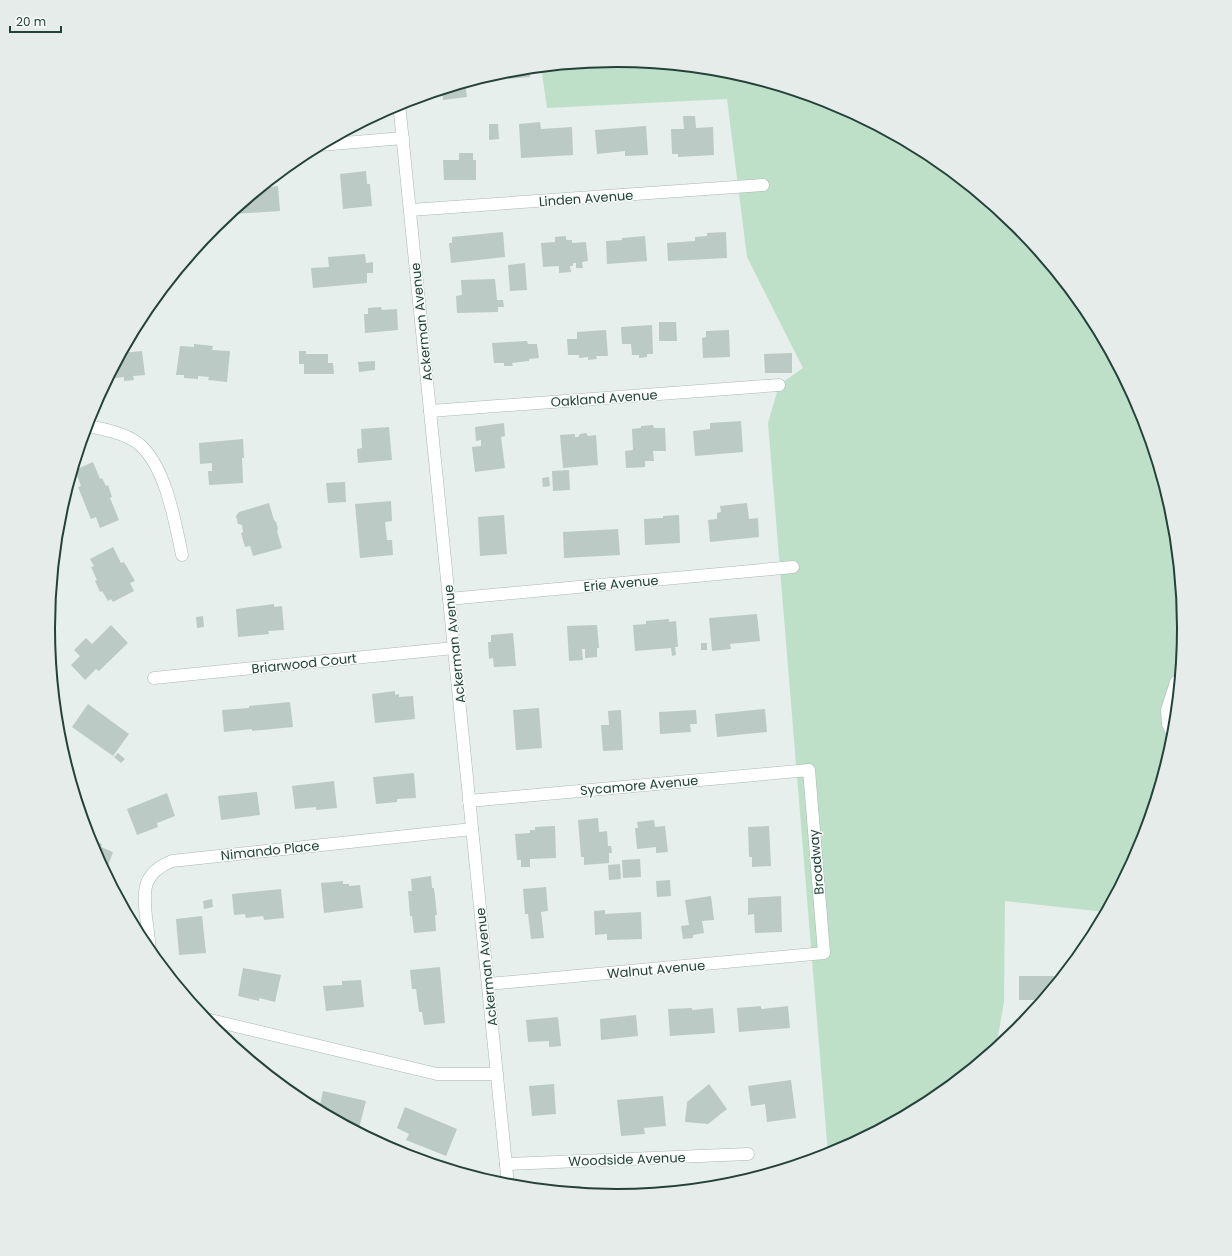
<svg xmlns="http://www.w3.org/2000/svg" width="1232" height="1256" viewBox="0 0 1232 1256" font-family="Poppins,sans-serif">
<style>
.green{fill:#bfe0c8}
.building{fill:#bbcac4}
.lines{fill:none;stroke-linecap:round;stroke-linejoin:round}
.minor-casing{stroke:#a8b8b2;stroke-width:13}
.minor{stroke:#fff;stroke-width:12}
.labels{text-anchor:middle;stroke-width:3;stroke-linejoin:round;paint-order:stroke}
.street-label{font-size:13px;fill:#24423a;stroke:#f7fbf9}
.rim{fill:none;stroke:#24423a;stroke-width:2}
</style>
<rect width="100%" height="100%" fill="#e6efeb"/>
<path class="green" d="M616,60L727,71L834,103L932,156L1018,227L1088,313L1141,411L1173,517L1184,628L1173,739L1141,846L1105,912L1005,901L1004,1002L996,1047L931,1100L828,1154L768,423L779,385L803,368L747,257L727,99L547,108L541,67Z"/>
<g class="building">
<path d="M530,68V77L508,79V71Z"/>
<path d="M465,83L467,97L443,100L442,90Z"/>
<path d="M683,116H695L696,128L713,127L714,155L678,157V154H672L671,129H684Z"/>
<path d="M540,122L541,129L572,127L573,155L521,158L519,124Z"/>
<path d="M489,124H498L499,139L489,140Z"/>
<path d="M646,126L648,155L625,156V151L597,154L595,130Z"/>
<path d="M459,153H473V160H476V180H444L443,160H459Z"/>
<path d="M366,171L367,184H370L372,206L343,209L340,174Z"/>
<path d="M278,186L280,211L234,214V210L262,188Z"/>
<path d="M503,232L505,257L451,263L449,243H452V237Z"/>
<path d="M726,232L727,258L668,261L667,243L695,241V237L707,236V233Z"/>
<path d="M566,236V240H572V243L586,242L588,261L582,262L583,268H576V263H573V266H570L571,272L559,273V266L543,267L541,243L555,242V237Z"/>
<path d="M645,236L647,261L607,264L606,241L622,240V238Z"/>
<path d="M365,254L366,263L373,262V273H367V283L313,288L311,268L329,267L328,257Z"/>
<path d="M525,263L527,290L510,291L508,265Z"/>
<path d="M495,279L497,300H503L504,307H498V312L457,313L456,296L462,295L461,280Z"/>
<path d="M381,307L382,310L397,309L398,330L365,333L364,314H368V308Z"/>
<path d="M659,322H676L677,341H659Z"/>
<path d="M652,325L653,354H647V357L639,358V355H632L631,344H622L621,327Z"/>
<path d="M606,330L608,356H596L597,359L588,360V357L579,358V355H568L567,339H577V332Z"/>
<path d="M729,330L730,357L703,358L702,338L706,337V331Z"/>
<path d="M527,341L528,344H537L539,358L529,359V361L512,363L513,366H504V363H494L492,343Z"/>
<path d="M194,344L213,346L212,350L230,351L227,382L208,380L209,377L198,376V379L184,378V375H176L180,346L194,347Z"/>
<path d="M142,351L145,375L133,376L134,380L124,381V377L108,379L122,353Z"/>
<path d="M299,351H306V354H328V363H333L334,374H304V364H299Z"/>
<path d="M792,353V373H765L764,354Z"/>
<path d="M375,361V370L359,372L358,362Z"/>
<path d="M741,421L743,452L695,456L693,431L710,429V423Z"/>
<path d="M504,423L505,436L501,437L505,468L475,472L472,447L481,446V440L476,441L475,427Z"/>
<path d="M653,425L654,428H665L666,451H653L654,461H645V467L626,468L625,451L633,450L632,429L641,428V426Z"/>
<path d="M389,427L392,460L358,463L357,449L362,448L361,429Z"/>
<path d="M586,433L588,436L596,435L598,465L563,468L560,435L575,434V437H578L580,434Z"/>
<path d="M243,439L244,458H242L243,483L209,485L208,471H212V463L200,464L199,443Z"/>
<path d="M93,462L100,479L102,478L106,486L108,485L112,497L110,498L119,520L100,528L96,517L91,519L78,487L81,486L75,470Z"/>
<path d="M569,470L570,490L553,491L552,471Z"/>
<path d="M549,477L550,486L543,487L542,478Z"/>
<path d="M345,482L346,502L328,503L326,483Z"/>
<path d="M391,501L392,521L385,522L387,540H392L393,555L360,558L355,504Z"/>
<path d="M269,503L274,520L276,522L278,529L277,531L282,548L253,556L250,546L245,547L241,533L243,532L242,525L238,524L236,516L239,512Z"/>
<path d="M747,503L749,519L758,518L759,537L710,542L708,520L717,519V513L721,512L720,506Z"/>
<path d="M504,515L507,554L480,556L478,517Z"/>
<path d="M679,515L680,543L645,545L644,519L663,518V516Z"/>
<path d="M618,529L620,555L564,558L563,532Z"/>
<path d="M113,547L121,563L124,562L135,581L130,583L134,591L113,602L111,599L108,601L102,591L100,592L95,581L97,580L91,567L94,566L90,559Z"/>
<path d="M274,604V607L282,606L284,630L268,631L269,634L238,637L236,609Z"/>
<path d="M757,614L760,641L730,644L731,649L712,651L709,618Z"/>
<path d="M203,616L204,627L197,628L196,617Z"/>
<path d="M669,619V622L676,621L678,647H675L676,655L672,656L671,648L635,651L633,625L646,624V621Z"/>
<path d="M111,625L128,643L99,671L96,669L85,680L71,665L80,656L74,650L86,638L92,644Z"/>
<path d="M597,625L599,648H597V657L585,658V649H582L583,660L569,661L567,626Z"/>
<path d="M513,633L516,666L494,667L493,658L489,659L488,642H491V635Z"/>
<rect x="701" y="643" width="6" height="7"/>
<path d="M395,691V695L399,694V697L413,696L415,719L375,723L372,694Z"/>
<path d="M290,702L293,727L252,731V729L224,732L222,710L249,708V706Z"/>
<path d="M88,704L129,734L113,756L72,727Z"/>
<path d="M539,708L542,748L516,750L513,710Z"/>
<path d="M765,709L767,732L717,737L715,714Z"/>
<path d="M621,710L623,750L603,751L601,725H609L608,711Z"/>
<path d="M696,710L697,724H690L691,732L660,734L659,712Z"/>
<path d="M118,753L125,759L121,763L114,757Z"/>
<path d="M414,773L416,798L397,799V802L376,804L373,777Z"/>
<path d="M334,781L337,808L316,810V807L295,809L292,786Z"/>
<path d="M257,792L260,815L221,820L218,796Z"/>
<path d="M167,793L175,816L157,823L158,827L137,835L127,809Z"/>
<path d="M598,818L599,832L607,831L608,846H611L612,853H609V863L584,865V857H581L578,820Z"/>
<path d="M654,820L655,827L665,826L668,852L656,853V847L637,849L635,828H638L637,822Z"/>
<path d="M555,826L556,858L530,859V867H521V860H517L515,834L530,833V830H535V827Z"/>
<path d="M769,826L771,866L752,867V857H749L748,827Z"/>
<path d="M87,831L94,834L92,840L102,844L101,847L113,852L106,871L91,845Z"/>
<path d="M640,859L641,877L623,878L622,860Z"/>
<path d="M620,864L621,879L609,880L608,865Z"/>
<path d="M431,876L432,888H434L437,915H435L436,931L414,933L412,916H410L408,891H412L411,879Z"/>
<path d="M670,880L671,896L657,897L656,881Z"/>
<path d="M343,881V884H349V886L360,885L363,908L324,913L321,883Z"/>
<path d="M546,887L548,911L541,912L544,938L531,939L528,914H525L523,889Z"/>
<path d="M281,889L284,918L264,920L263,916L246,918L245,914L234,915L232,894Z"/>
<path d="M711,896L714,920L702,921L704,933L693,935V938L683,939L681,926L689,925L685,900Z"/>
<path d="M781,896L782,932L755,933L754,914L748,915V898Z"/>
<path d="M212,899L213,907L204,909L203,901Z"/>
<path d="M605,910V914L641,912L642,939L607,940V934L595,935L594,911Z"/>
<path d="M202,916L206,953L179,955L176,919Z"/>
<path d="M440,967L445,1023L424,1025L422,1012H419L416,989H412L410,970Z"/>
<path d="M243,968L281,975L275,1002L259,998V1001L238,996Z"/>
<path d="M1019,976H1058V981L1042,1000H1019Z"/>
<path d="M361,980L364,1007L326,1011L323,986L342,985V981Z"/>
<path d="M761,1006V1009L788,1006L790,1028L739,1032L737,1008Z"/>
<path d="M692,1008V1010L713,1008L715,1033L670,1036L668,1009Z"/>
<path d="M636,1015L638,1036L601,1040L600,1019Z"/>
<path d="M558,1017L561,1046L549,1047V1041L528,1042L526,1020Z"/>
<path d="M791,1080L796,1118L767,1122L765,1104L751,1106L748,1086Z"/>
<path d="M554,1084L556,1114L532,1116L529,1086Z"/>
<path d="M709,1084L727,1109L708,1124L685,1122L687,1102Z"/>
<path d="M323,1091L366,1101L359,1128L346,1125L319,1110Z"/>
<path d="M663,1096L666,1126L644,1128L645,1134L621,1136L617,1100Z"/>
<path d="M405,1107L457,1129L446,1156L406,1140L409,1134L397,1128Z"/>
<path d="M544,1186H581V1193L544,1189Z"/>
<path d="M624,1189L659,1190V1192L624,1195Z"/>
</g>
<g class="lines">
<defs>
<g id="minor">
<path d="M399,103L508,1185"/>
<path d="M320,145L403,138"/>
<path d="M410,210L763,185"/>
<path d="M430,411L779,385"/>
<path d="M87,426C104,429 125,433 139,444C166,467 175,522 182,555"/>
<path d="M449,599L793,567"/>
<path d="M154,678L454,648"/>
<path d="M1173,735L1168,724L1167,710L1176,682L1179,680"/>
<path d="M469,801L809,770L824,953L488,984"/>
<path d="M150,952C149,940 148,929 146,917C143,889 143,873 172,861L472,829"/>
<path d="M206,1019L437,1074H497"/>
<path d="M506,1164L748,1154"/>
</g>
</defs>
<use href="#minor" class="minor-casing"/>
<use href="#minor" class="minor"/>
</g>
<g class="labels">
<g class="street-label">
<text transform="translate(586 198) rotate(-4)" y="5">Linden Avenue</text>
<text transform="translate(421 322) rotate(-96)" y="5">Ackerman Avenue</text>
<text transform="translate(604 398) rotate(-4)" y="5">Oakland Avenue</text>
<text transform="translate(621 583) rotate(-5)" y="5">Erie Avenue</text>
<text transform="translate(454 644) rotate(-96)" y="5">Ackerman Avenue</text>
<text transform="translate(304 663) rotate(-6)" y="5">Briarwood Court</text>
<text transform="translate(639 785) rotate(-5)" y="5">Sycamore Avenue</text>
<text transform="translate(270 850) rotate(-6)" y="5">Nimando Place</text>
<text transform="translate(816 862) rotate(-95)" y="5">Broadway</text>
<text transform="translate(486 967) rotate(-96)" y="5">Ackerman Avenue</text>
<text transform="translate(656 969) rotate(-5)" y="5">Walnut Avenue</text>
<text transform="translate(627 1159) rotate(-2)" y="5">Woodside Avenue</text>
</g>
</g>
<path d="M0 0H1232V1256H0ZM55 628a561 561 0 1 1 1122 0a561 561 0 1 1-1122 0Z" fill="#e6ecea" fill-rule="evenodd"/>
<path class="rim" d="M55 628a561 561 0 1 1 1122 0a561 561 0 1 1-1122 0Z"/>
<path d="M10 26v6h51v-6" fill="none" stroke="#24423a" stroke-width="2"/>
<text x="16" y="26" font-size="12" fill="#24423a" stroke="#f7fbf9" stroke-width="3" paint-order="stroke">20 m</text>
</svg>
